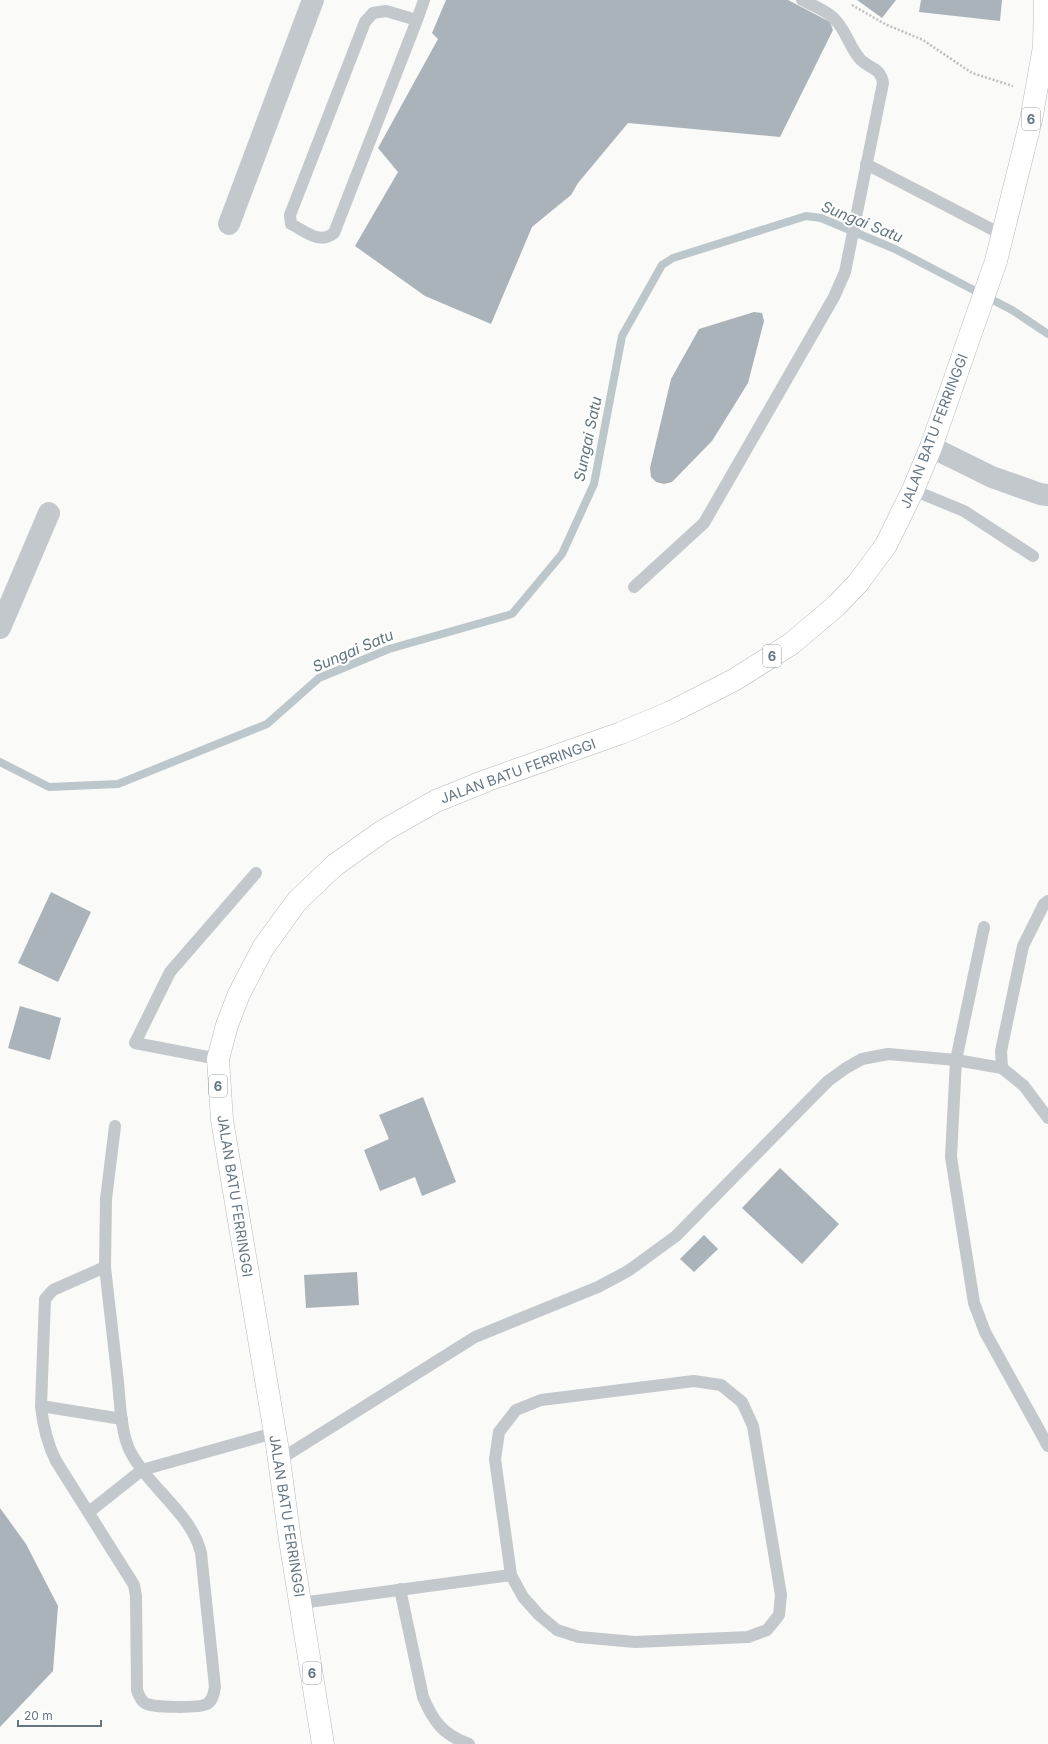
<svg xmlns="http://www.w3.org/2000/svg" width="1048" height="1744" viewBox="0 0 1048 1744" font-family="Inter,sans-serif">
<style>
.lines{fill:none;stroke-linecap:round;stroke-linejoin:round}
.stream{stroke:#bbc7cb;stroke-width:8}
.building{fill:#aab3b9}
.primary-casing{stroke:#b5babe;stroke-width:23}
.path{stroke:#bbbfc2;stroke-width:2.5;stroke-dasharray:2 2;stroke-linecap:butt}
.lane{stroke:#c3c8cc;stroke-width:12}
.street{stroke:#c3c8cc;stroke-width:22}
.primary{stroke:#fff;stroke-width:22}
.labels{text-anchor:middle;stroke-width:4;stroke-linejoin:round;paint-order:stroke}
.shield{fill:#fff;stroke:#939fa8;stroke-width:1}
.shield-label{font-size:13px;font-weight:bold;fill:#657683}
.street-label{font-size:14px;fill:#657683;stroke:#fff}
.water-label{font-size:15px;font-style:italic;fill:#60757c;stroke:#fff}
</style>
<rect width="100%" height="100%" fill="#fafaf8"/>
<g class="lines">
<path class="stream" d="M0,762L49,787L118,784L267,724L319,678L389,649L512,614L562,554L594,484L622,336L662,265L673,258L806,216L821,218L895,249L1012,310L1048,334"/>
</g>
<g class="building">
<path d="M446,0H788L830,22L833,30L780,137L628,123L578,183L571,195L532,227L491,324L425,296L355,246L398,172L378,148L438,39L432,33Z"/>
<path d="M857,0H896L882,18Z"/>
<path d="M921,0H1002L1000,21L919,12Z"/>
<path d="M754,312L762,313L764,321L748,383L712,441L672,482L664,484L656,482L651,477L650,468L671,379L699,329Z"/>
<path d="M51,892L91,912L58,982L18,963Z"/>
<path d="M20,1006L61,1018L50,1060L8,1048Z"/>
<path d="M423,1097L456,1182L422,1196L415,1177L380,1191L364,1150L389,1139L379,1115Z"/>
<path d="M780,1168L839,1224L802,1264L742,1208Z"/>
<path d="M704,1235L718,1249L694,1272L680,1259Z"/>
<path d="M357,1272L359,1305L306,1308L304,1275Z"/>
<path d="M0,1508L26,1544L58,1606L53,1671L0,1727Z"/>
</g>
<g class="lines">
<defs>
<path id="primary" d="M323,1744L290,1540L277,1445L222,1120L218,1059L227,1025L239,994L263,948L297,901L335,865L383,831L436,801L488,780L621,733L671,712L734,680L791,644L836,606L858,583L886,545L913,490L931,447L996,261L1031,120L1044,47L1045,0"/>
</defs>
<use href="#primary" class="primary-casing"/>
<path class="path" d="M852,5L885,24L923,40L972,73L1013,86"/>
<g class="lane">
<path d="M417,20L386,11L373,13L365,22L290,215L291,224C305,231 320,245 334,233L417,20L424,0"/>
<path d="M866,164L1001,234"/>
<path d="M913,490L964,511L1033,556"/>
<path d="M634,587L704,523L834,297L845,272L883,83C881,68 870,69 861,60C851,50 847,34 838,23C830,12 814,6 802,0"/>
<path d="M984,927L956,1060L951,1157L974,1303L985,1332L1048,1446"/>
<path d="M218,1059L135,1043L170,972L256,873"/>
<path d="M1002,1068L1001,1051L1023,946L1044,904L1048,901"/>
<path d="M105,1267C109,1305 114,1344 118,1382C120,1403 121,1433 130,1451C149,1488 192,1514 201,1553L215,1687C214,1693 213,1700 207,1704C199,1708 152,1708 145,1703C140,1700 139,1695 137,1690L136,1596L134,1585L56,1461C47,1443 43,1426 41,1406L45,1299L53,1290Z"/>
<path d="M105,1267L106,1199L115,1126"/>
<path d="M694,1381L721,1385L742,1402L753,1426L781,1595L779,1615L767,1630L748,1637L635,1642L579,1637L557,1630L539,1615L523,1597L511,1575L495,1459L499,1432L516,1410L541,1400Z"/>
<path d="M41,1406L122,1419"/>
<path d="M279,1460L475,1337L598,1287L628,1271L676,1236L828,1081L846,1068L862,1059L888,1054L956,1060L1002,1068L1024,1086L1048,1118"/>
<path d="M89,1512L142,1470L274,1433"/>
<path d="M400,1589L423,1697C433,1721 443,1735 469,1744"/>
<path d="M301,1603L511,1575"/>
</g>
<g class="street">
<path d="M229,224L313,0"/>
<path d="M931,447L992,477L1040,494L1048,495"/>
<path d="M0,628L49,513"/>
</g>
<use href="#primary" class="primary"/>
</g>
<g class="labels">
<g class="shield">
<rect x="1022" y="108" width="18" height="22" rx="3"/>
<rect x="763" y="645" width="18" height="22" rx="3"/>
<rect x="209" y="1075" width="18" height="22" rx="3"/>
<rect x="303" y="1662" width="18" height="22" rx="3"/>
</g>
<g class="shield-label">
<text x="1031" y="124">6</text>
<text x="772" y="661">6</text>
<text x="218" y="1091">6</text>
<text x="312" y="1678">6</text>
</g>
<g class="street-label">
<text transform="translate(934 431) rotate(-69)" y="5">JALAN BATU FERRINGGI</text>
<text transform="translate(518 771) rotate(-20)" y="5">JALAN BATU FERRINGGI</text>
<text transform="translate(235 1196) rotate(81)" y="5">JALAN BATU FERRINGGI</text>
<text transform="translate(287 1516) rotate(81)" y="5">JALAN BATU FERRINGGI</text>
</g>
<g class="water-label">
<text transform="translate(862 222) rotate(22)" y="5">Sungai Satu</text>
<text transform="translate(588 439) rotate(-78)" y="5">Sungai Satu</text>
<text transform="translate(353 651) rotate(-23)" y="5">Sungai Satu</text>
</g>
</g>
<path d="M18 1720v6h83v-6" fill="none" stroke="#657683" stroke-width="2"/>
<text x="24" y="1720" font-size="12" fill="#657683" stroke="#ffffff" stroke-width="3" paint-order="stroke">20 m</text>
</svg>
